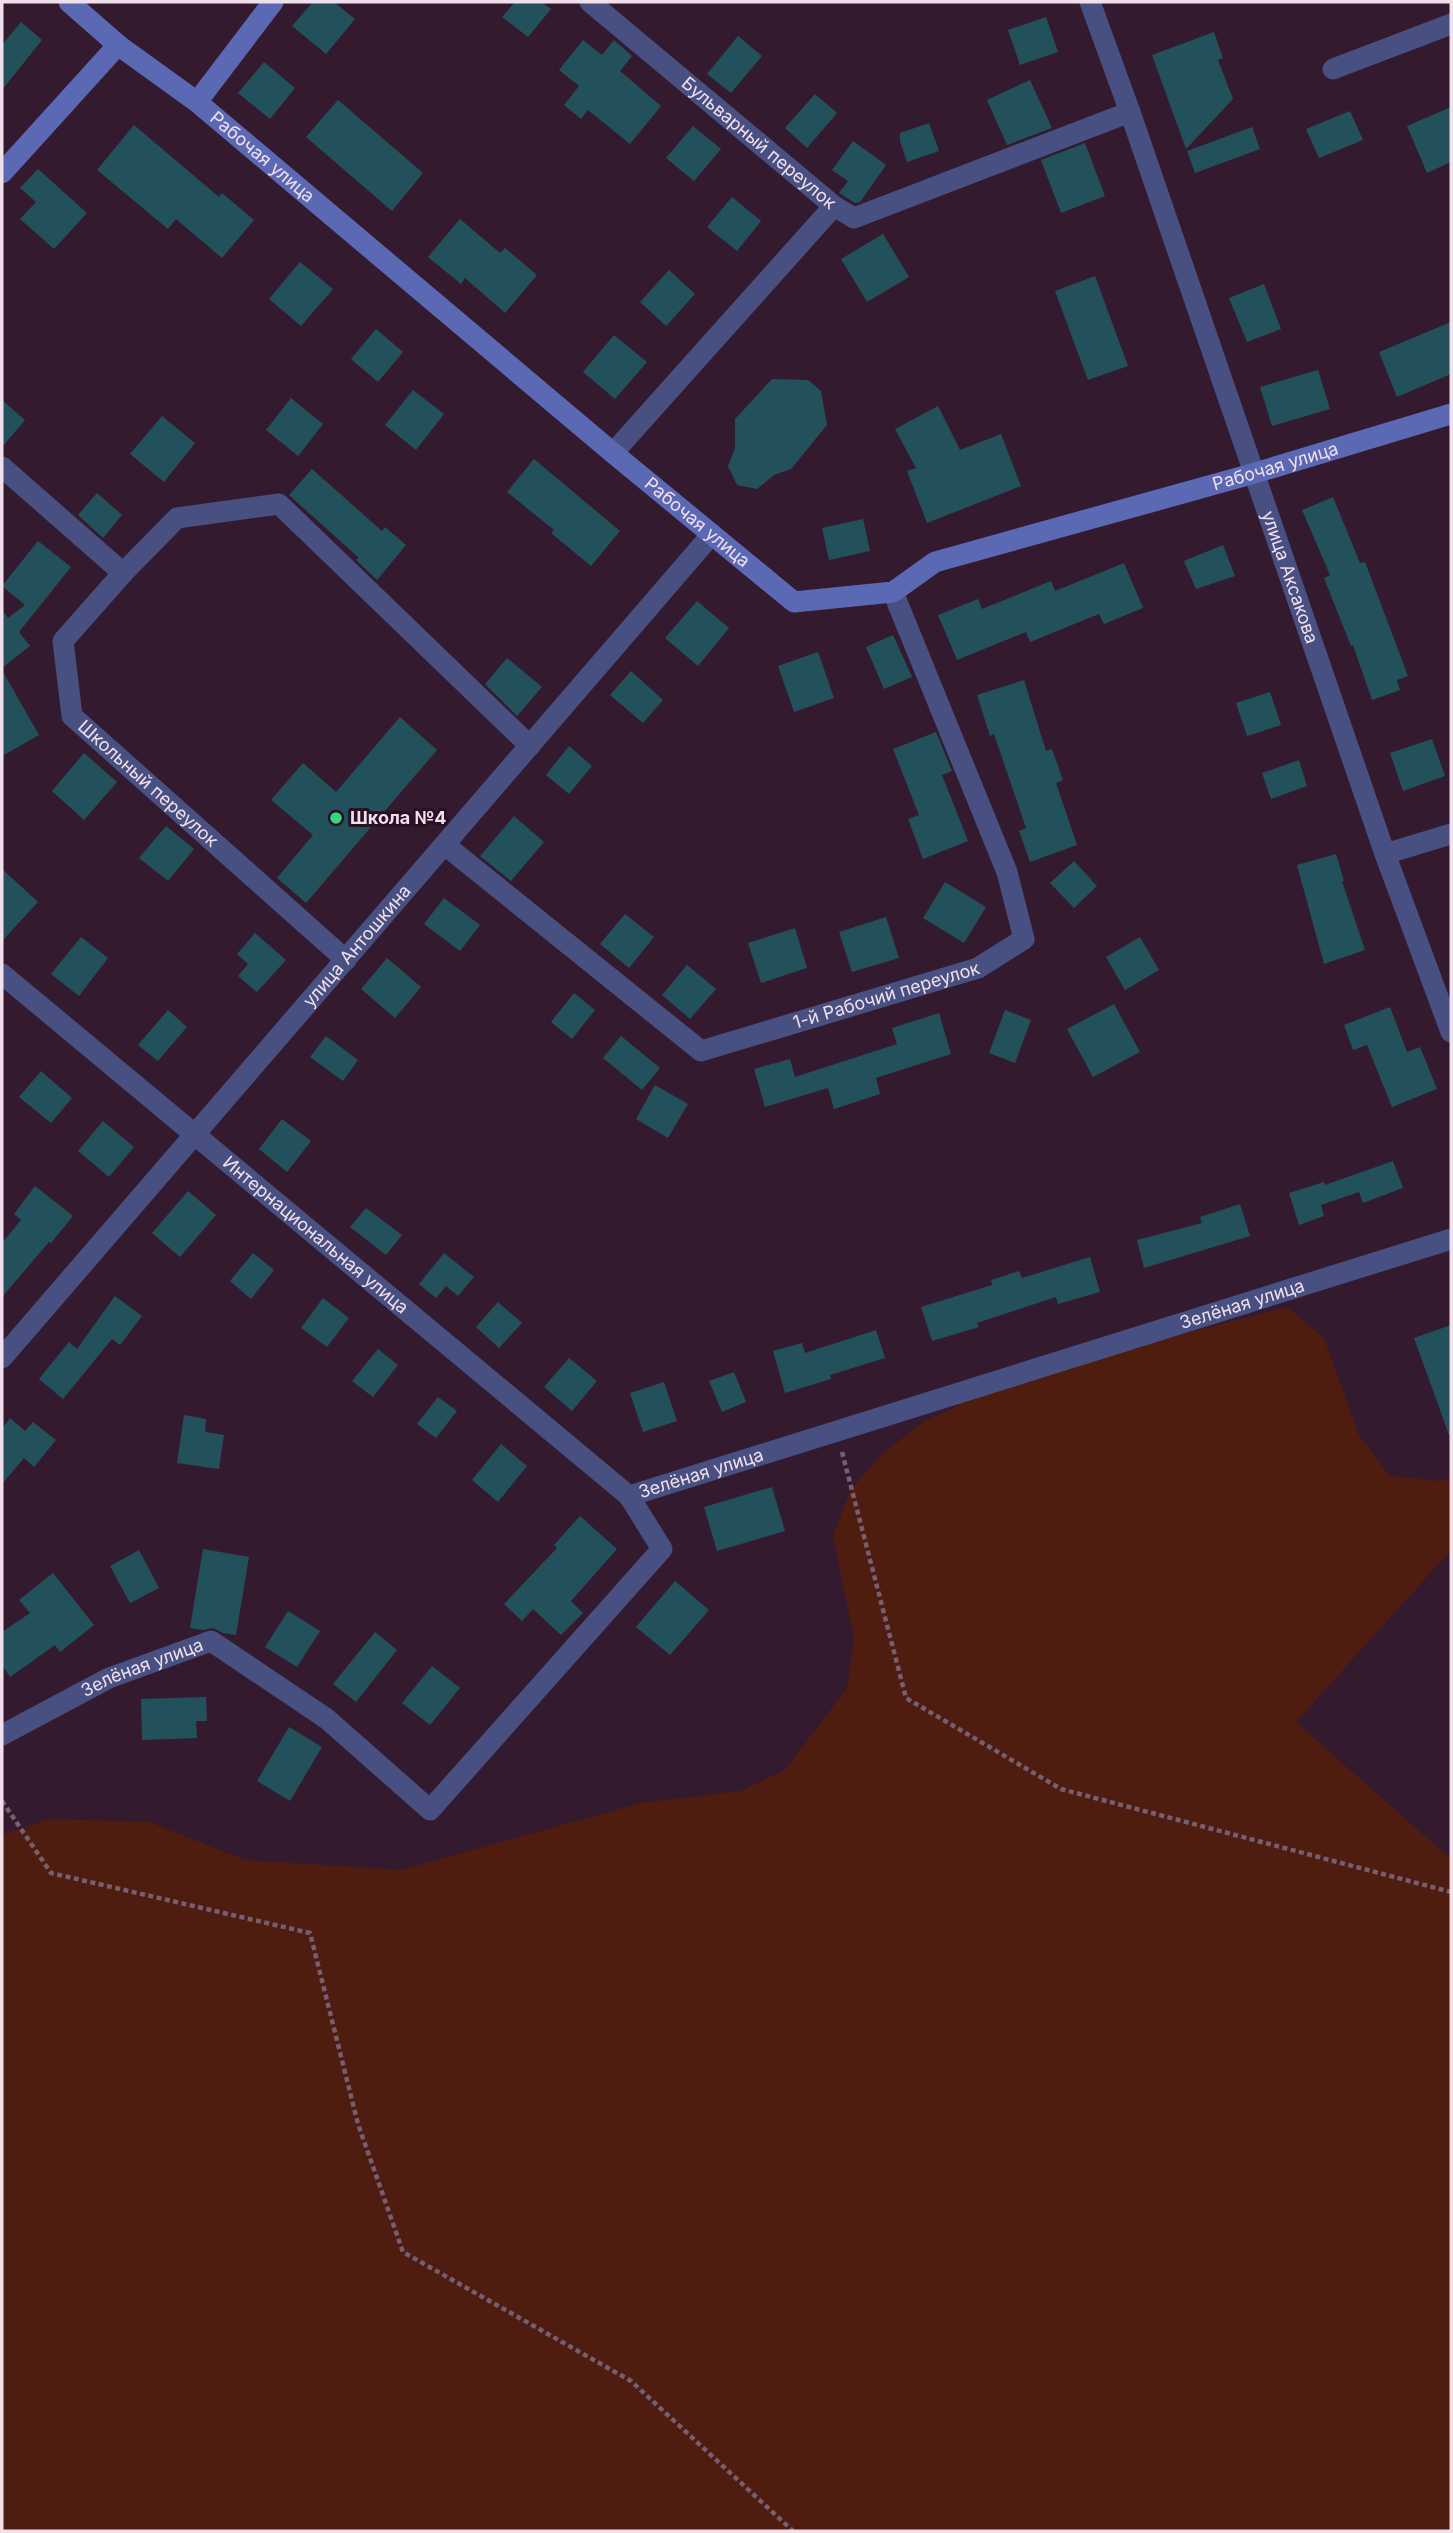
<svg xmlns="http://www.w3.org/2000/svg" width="1453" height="2533" viewBox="0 0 1453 2533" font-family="Inter,sans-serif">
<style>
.green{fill:#4f1c10}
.building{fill:#23515b}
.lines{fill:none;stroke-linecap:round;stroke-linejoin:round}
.path{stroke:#765f71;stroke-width:4.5;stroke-dasharray:5 3.5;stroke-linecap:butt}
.street{stroke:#475080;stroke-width:21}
.secondary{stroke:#5b68b4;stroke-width:21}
.poi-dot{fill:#34d881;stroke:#291025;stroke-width:2.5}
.labels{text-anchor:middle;stroke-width:6;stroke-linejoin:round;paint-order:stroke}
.street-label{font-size:18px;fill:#f1dfec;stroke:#291025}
.poi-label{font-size:18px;font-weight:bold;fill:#f1dfec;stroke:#291025;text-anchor:start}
</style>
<rect width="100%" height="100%" fill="#341a2f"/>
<path class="green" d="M1287,1307L1324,1338L1359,1435L1390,1476L1438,1481L1451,1478V1550L1296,1722L1451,1859V2531H2V1835L49,1819L149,1822L245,1860L401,1870L641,1803L741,1791L785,1770L847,1688L854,1638L833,1536L851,1489L882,1454L923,1422L1013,1379Z"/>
<g class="building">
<path d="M313,2H334L355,19L326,54L292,26Z"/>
<path d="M515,2H541L551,9L528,37L502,17Z"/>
<path d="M1046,17L1058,52L1020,65L1008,30Z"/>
<path d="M21,22L42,40L2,90V45Z"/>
<path d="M1214,32L1223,58L1218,60L1233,99L1186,149L1152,55Z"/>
<path d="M738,36L762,56L731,93L707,74Z"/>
<path d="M583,40L602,55L614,40L632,56L620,71L661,106L630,144L588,110L581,119L564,105L579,86L559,70Z"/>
<path d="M264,62L295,88L270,119L238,93Z"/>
<path d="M1030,80L1052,128L1007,145L987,100Z"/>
<path d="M815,94L837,113L807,148L785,128Z"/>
<path d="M338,100L423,173L392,211L306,137Z"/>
<path d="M1451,107V162L1427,173L1407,126Z"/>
<path d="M1350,111L1363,140L1319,158L1306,129Z"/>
<path d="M929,123L939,151L907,162L900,141V133Z"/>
<path d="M134,125L219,197L222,193L254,220L222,258L176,219L168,229L97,170Z"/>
<path d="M693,126L721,149L694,181L666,158Z"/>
<path d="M1252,127L1260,149L1195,173L1187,151Z"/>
<path d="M853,141L886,165L860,202L855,203L839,193L848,181L832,170Z"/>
<path d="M1085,143L1105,196L1061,213L1041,160Z"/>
<path d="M38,169L87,213L54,249L20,219L36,202L20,188Z"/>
<path d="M732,197L761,221L737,251L707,227Z"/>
<path d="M460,219L500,253L505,248L537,275L505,313L465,278L461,284L428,257Z"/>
<path d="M883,234L909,277L867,302L841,259Z"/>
<path d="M300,262L333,289L301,326L269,299Z"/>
<path d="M669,270L695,294L666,326L640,302Z"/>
<path d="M1095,276L1128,366L1088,380L1055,291Z"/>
<path d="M1264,284L1281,329L1247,342L1229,298Z"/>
<path d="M1451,322V374L1397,397L1379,352Z"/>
<path d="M376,329L403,352L378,382L351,359Z"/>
<path d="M614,335L647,362L615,399L583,372Z"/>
<path d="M1318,370L1330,409L1272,426L1260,387Z"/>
<path d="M772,379L808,380L821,391L827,425L791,469L774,475L757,489L737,485L728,466L735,448V419Z"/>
<path d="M413,390L444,414L416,450L385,425Z"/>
<path d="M291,398L323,424L298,456L266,430Z"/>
<path d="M2,400L25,420L2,447Z"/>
<path d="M938,406L960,450L1001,434L1021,486L927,523L907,471L916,468L895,429Z"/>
<path d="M162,416L195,443L164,482L130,454Z"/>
<path d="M534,459L620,531L591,566L551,533L554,530L507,492Z"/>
<path d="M312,469L382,531L385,527L406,545L377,580L356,560L359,558L289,495Z"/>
<path d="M97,493L122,515L103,538L78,515Z"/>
<path d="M1333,497L1360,563L1365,562L1408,676L1397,680L1400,690L1372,700L1353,645L1351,646L1324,578L1330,575L1302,510Z"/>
<path d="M863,519L870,551L829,560L822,528Z"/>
<path d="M38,541L71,567L19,632L30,646L2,668V610L8,618L25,605L2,586Z"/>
<path d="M1223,545L1235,576L1196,589L1184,561Z"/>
<path d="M1124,563L1143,608L1104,624L1099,614L1030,642L1026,632L957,660L938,615L978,599L982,609L1051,581L1055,591Z"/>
<path d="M697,601L729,628L698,666L665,638Z"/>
<path d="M893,635L912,677L884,689L866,647Z"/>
<path d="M818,652L834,698L794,712L778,666Z"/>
<path d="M507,658L542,687L517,716L485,684Z"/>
<path d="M2,670L39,735L2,756Z"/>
<path d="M631,671L663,700L643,723L610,695Z"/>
<path d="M1024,680L1046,751L1052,749L1063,780L1056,783L1077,845L1030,862L1019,831L1026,828L994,734L990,736L977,695Z"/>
<path d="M1270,692L1281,725L1247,736L1236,703Z"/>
<path d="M400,717L437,750L306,903L277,878L313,835L271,800L303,763L336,792Z"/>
<path d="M936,732L952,771L942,775L968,841L923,859L908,819L919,815L893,749Z"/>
<path d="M1432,739L1445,776L1403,791L1390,753Z"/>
<path d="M569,746L592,766L569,794L546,775Z"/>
<path d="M84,753L117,782L84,820L52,791Z"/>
<path d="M1299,760L1307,786L1271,799L1262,773Z"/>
<path d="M514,816L544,842L511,881L480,856Z"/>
<path d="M166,826L194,849L168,881L139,858Z"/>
<path d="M1336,854L1344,881H1342L1365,950L1324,964L1297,865Z"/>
<path d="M1074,861L1097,886L1074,908L1050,883Z"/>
<path d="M2,869L38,902L2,941Z"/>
<path d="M945,882L986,907L964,943L923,918Z"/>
<path d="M444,898L480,925L460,951L424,924Z"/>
<path d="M625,914L654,937L629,968L600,944Z"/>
<path d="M886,917L899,958L852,972L839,932Z"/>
<path d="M795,928L807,968L761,983L748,943Z"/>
<path d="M255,933L286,960L257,992L238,976L248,964L237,954Z"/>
<path d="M81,937L108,958L79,996L51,974Z"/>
<path d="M1140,937L1159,970L1125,990L1106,957Z"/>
<path d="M387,958L421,987L395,1018L361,989Z"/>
<path d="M687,965L716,989L690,1019L662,995Z"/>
<path d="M574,993L595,1010L572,1039L551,1022Z"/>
<path d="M1114,1004L1140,1052L1093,1077L1067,1029Z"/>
<path d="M1390,1007L1407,1052L1420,1047L1437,1089L1392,1107L1367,1045L1353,1050L1344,1025Z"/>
<path d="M168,1010L187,1027L158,1061L138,1045Z"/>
<path d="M1005,1010L1031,1020L1015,1063L989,1053Z"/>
<path d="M939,1013L951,1054L876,1078L880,1094L834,1109L828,1088L765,1107L754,1069L790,1059L795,1077L897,1044L892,1028Z"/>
<path d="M326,1036L358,1060L343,1081L310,1057Z"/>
<path d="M621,1036L660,1068L642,1090L603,1058Z"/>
<path d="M41,1071L72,1098L51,1123L19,1097Z"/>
<path d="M655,1085L688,1104L668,1138L636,1119Z"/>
<path d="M282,1119L311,1141L287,1172L259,1149Z"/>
<path d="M103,1121L134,1147L109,1177L78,1151Z"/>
<path d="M1393,1161L1403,1188L1363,1203L1359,1192L1321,1205L1324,1216L1299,1225L1289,1193L1324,1182L1325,1185Z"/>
<path d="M35,1186L73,1216L51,1243L49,1242L2,1297V1243L21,1220L14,1214Z"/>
<path d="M188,1191L216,1215L180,1257L152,1233Z"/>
<path d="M1240,1204L1250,1236L1144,1268L1137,1240L1202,1223L1200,1217Z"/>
<path d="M366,1208L402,1235L386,1255L350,1227Z"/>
<path d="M253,1253L274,1270L251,1299L230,1281Z"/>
<path d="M444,1253L474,1277L458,1296L446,1286L436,1298L419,1284Z"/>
<path d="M1090,1257L1100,1292L1058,1304L1056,1297L977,1323L979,1327L932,1341L921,1307L992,1285L991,1280L1019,1271L1022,1278Z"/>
<path d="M115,1296L142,1316L120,1345L112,1339L63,1399L39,1379L69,1342L77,1349Z"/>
<path d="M323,1298L349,1318L327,1347L301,1328Z"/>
<path d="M498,1302L522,1323L499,1348L476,1327Z"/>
<path d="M1451,1325V1435H1449L1414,1338Z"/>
<path d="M876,1330L885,1358L830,1375L831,1379L785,1393L773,1351L802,1343L805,1353Z"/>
<path d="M378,1349L398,1365L373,1397L352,1381Z"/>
<path d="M569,1358L597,1381L572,1411L544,1387Z"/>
<path d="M734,1372L746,1402L722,1412L709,1381Z"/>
<path d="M664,1382L677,1421L643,1432L630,1393Z"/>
<path d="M438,1397L457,1411L436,1438L417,1424Z"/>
<path d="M184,1415L206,1419L205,1432L224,1435L219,1469L177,1463Z"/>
<path d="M10,1418L25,1431L33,1422L56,1440L34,1467L24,1458L2,1484V1429Z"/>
<path d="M501,1444L527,1466L498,1502L472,1480Z"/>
<path d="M772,1487L785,1531L717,1551L704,1507Z"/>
<path d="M580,1516L617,1549L571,1601L583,1613L561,1635L533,1609L522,1621L504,1604L557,1548L554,1545Z"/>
<path d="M203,1549L249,1557L236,1635L223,1633L213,1628L203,1630L190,1628Z"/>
<path d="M139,1550L159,1588L130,1603L110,1566Z"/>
<path d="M53,1573L94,1625L60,1652L55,1645L10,1677L2,1665V1632L30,1613L19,1600Z"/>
<path d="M675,1581L709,1610L670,1655L636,1627Z"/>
<path d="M288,1611L320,1631L297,1667L265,1647Z"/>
<path d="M375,1632L397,1650L356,1702L333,1684Z"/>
<path d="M432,1666L460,1688L430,1725L402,1703Z"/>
<path d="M206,1697L207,1721H196L197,1738L142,1740L141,1699Z"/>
<path d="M289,1727L322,1747L290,1801L257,1781Z"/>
</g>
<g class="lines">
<g class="path">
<path d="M842,1452L906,1698L1061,1789L1451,1892"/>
<path d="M2,1801L51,1873L310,1933L358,2124L403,2252L631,2381L793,2531"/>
</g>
<g class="street">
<path id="s1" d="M590,2L834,206L613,453"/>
<path id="s2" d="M1090,2L1130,112L1385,854L1451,1032"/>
<path d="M1333,69L1451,24"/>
<path d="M834,206L854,218L1130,112"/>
<path d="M2,467L123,573L177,518L279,504L530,746"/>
<path id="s3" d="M123,573L63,641L72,716L346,960"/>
<path id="s4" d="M445,845L701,1051L978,968L1024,939L1007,872L893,592"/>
<path d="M1385,854L1451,834"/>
<path id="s5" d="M2,974L629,1496"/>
<path id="s6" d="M2,1358L712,534"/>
<path id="s7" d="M2,1735L109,1678L211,1641L327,1719L430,1810L662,1549L629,1496L1451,1239"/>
</g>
<g class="secondary">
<path id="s8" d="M69,2L118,45L197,102L613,453L794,602L893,592L935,562L1255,473L1451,414"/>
<path d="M197,102L273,2"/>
<path d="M2,173L118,45"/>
</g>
</g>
<circle class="poi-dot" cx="336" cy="818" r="7"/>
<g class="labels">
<g class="street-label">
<text dy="6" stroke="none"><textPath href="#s1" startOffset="220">Бульварный переулок</textPath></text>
<text dy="6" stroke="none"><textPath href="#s8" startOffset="248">Рабочая улица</textPath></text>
<text dy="6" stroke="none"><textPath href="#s8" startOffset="1446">Рабочая улица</textPath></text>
<text dy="6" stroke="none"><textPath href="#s8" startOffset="816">Рабочая улица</textPath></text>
<text dy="6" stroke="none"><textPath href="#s2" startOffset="609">улица Аксакова</textPath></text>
<text dy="6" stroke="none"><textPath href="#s3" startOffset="268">Школьный переулок</textPath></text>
<text dy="6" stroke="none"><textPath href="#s6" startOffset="544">улица Антошкина</textPath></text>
<text dy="6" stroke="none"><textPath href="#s4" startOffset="522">1-й Рабочий переулок</textPath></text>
<text dy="6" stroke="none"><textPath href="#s5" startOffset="408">Интернациональная улица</textPath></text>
<text dy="6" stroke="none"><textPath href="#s7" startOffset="1561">Зелёная улица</textPath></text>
<text dy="6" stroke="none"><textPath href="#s7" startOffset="994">Зелёная улица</textPath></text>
<text dy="6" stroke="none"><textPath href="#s7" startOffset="156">Зелёная улица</textPath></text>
</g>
<g class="poi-label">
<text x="350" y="824">Школа №4</text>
</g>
</g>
<rect width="1453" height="2533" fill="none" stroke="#f1dfec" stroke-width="7"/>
</svg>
